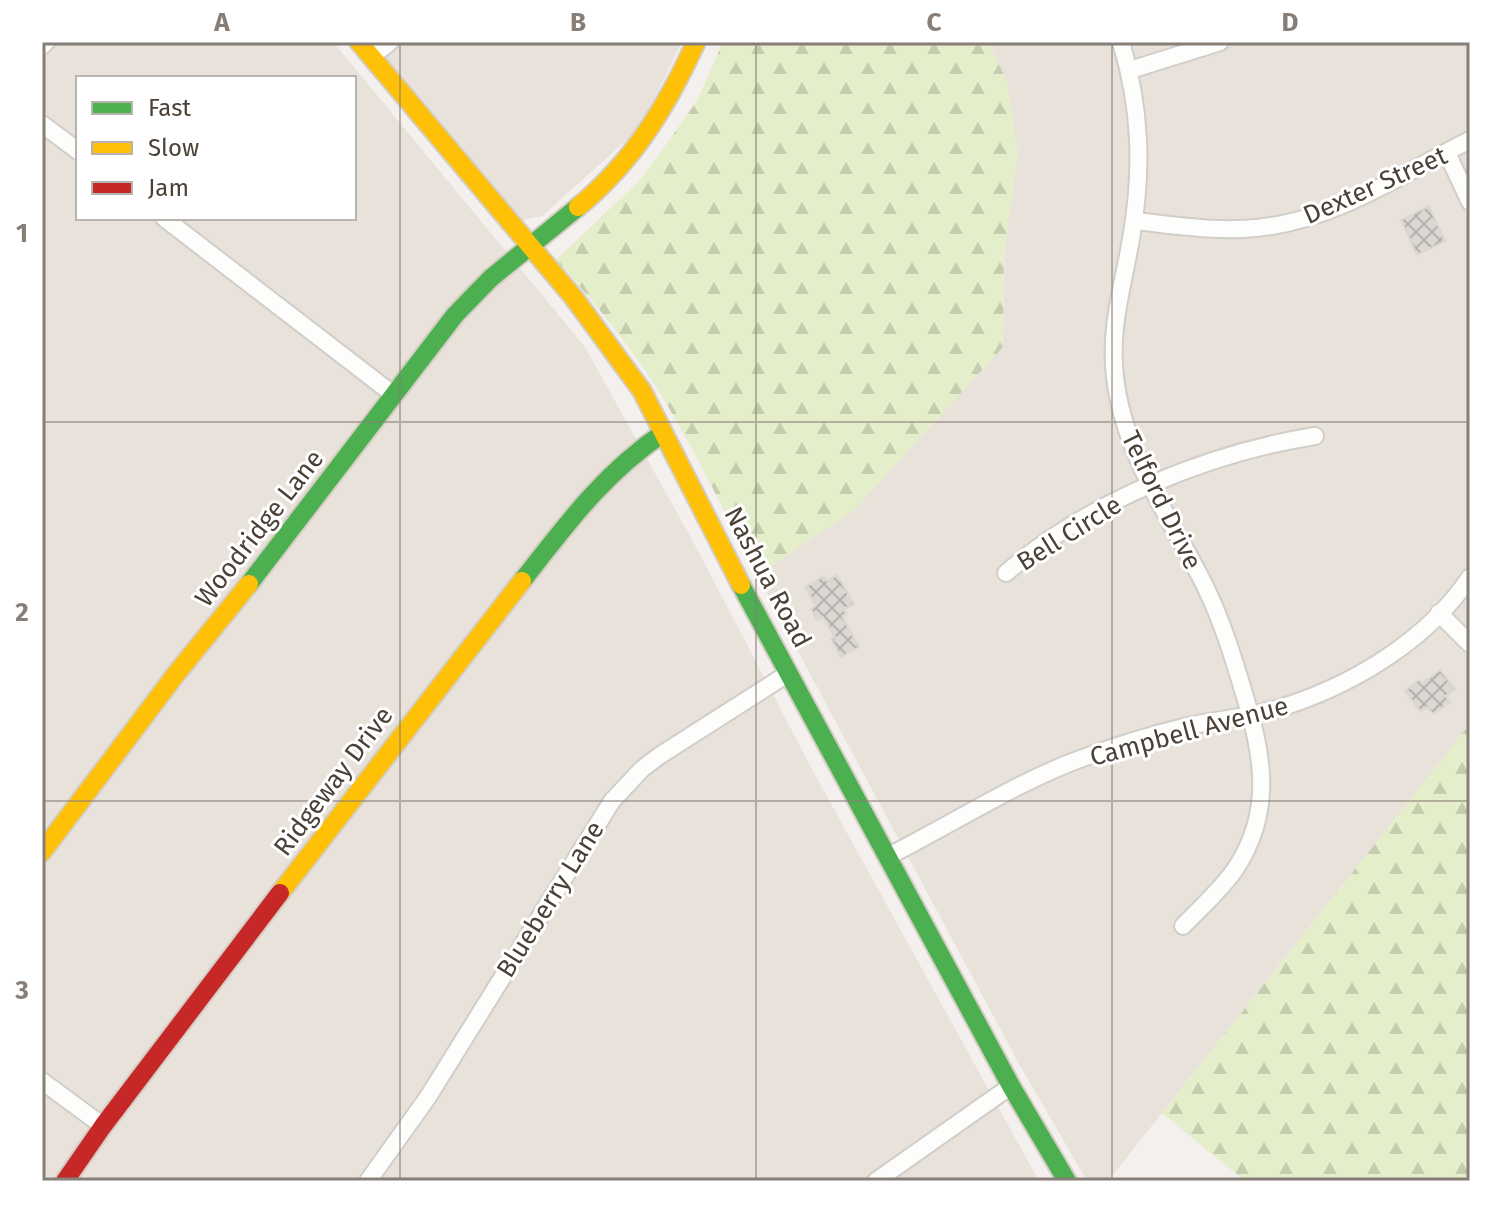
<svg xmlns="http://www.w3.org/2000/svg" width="1512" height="1223" viewBox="0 0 1512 1223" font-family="'Fira Sans',sans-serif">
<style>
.residential{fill:#e8e2da;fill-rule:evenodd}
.forest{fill:url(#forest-firs)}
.building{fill:url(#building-cross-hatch);stroke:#dcd7d2;stroke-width:2}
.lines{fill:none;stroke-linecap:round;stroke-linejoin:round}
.street-casing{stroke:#d1ceca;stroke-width:20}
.fast-casing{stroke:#d3cdc3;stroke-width:22}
.slow-casing{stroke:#d3cdc3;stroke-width:22}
.jam-casing{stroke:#d3cdc3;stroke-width:22}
.street{stroke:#fdfdfc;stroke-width:16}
.fast{stroke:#4caf50;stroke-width:18}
.slow{stroke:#ffc107;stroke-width:18}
.jam{stroke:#c62828;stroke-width:18}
.grid{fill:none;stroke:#867e77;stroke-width:2;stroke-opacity:0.55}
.labels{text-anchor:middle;stroke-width:6;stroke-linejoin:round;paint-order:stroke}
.street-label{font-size:26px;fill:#4b4137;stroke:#fff}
.neatline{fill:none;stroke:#867e77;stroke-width:3}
.grid-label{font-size:26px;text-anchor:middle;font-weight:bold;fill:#867e77}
</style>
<defs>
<pattern id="forest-firs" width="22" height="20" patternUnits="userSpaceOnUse" patternTransform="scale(2)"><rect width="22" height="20" fill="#e4eecb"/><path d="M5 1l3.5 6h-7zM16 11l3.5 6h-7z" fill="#c5cdaf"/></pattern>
<pattern id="building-cross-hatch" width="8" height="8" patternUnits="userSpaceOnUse" patternTransform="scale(2)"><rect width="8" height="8" fill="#dbd8d3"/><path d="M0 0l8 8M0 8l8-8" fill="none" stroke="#b4b1ac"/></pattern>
</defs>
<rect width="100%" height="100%" fill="#f3f0ed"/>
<g class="residential">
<path d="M57,42H333L585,347L696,547L814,773L1039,1181H380L441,1093L428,1083L359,1181H42V61ZM78,78H354V218H78Z"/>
<path d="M373,42H682L646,116L630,137L542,216L523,220Z"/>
<path d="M988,42H1470V724L1108,1181H1087L1018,1062L757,575L853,511L1003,347L1007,81Z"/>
</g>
<g class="forest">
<path d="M723,42H988L1007,81L1018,154L1004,255L1003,347L853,511L757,575C721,506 688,434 645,370C618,331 588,295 556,260L642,178L697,101Z"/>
<path d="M1470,724V1181H1245L1162,1113Z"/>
</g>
<g class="building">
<path d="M1429,206L1445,241L1417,255L1401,220Z"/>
<path d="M837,575L854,604L844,609L846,614L842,616L859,647L841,657L831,639L835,637L823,617L817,620L811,609L816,606L805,587L824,576L827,581Z"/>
<path d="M1440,670L1455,689L1446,696L1450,702L1433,714L1427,707L1421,712L1405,691L1419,680L1422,684Z"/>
</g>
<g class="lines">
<defs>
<g id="street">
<path d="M1121,42C1141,108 1143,171 1131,239C1123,286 1109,329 1115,377C1124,455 1170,517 1205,586C1223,623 1234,660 1246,700C1264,758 1272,813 1236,868C1222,889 1200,908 1183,926"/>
<path d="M42,46L46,42"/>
<path d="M371,57L390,42"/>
<path d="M1130,70L1220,42"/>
<path d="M42,124L78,151"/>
<path d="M1447,153L1470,202"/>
<path d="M164,218L394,395"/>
<path d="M1134,221C1174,225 1216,232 1256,228C1334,221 1401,174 1470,140"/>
<path d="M1006,573C1088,502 1208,453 1315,436"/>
<path d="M1439,613L1470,644"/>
<path d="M889,856C948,826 1011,786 1072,762C1109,748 1150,735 1188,726C1221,719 1258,716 1289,705C1358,682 1429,638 1470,577"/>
<path d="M42,1081L103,1126"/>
<path d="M368,1181L428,1097L612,801L642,769L659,756L789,673"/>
<path d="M876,1181L1011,1086"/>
</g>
<g id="fast">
<path d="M522,581C567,524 602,475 663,433"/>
<path d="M249,584L455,315L491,278L578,207"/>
<path d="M741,585L1011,1086L1067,1181"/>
</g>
<g id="slow">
<path d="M359,42L574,298L642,391L741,585"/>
<path d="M578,207C633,162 667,106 696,42"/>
<path d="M42,852L176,674L249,584"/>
<path d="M280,893L522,581"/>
</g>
<path id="jam" d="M65,1181L103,1126L280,893"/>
</defs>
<use href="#street" class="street-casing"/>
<use href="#fast" class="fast-casing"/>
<use href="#slow" class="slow-casing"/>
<use href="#jam" class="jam-casing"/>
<use href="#street" class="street"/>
<use href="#fast" class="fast"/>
<use href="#slow" class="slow"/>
<use href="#jam" class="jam"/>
</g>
<path class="grid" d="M400,42V1181M756,42V1181M1112,42V1181M42,422H1470M42,801H1470"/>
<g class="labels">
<g class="street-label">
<text transform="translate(1375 185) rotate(-24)" y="9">Dexter Street</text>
<text transform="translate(1162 500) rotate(64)" y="9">Telford Drive</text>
<text transform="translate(259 528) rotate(-52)" y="9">Woodridge Lane</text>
<text transform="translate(1069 533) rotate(-32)" y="9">Bell Circle</text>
<text transform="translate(768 577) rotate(62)" y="9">Nashua Road</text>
<text transform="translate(1189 731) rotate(-15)" y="9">Campbell Avenue</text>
<text transform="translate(333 781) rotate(-53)" y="9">Ridgeway Drive</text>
<text transform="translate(550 899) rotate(-58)" y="9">Blueberry Lane</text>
</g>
</g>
<rect width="1512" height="1223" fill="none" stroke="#ffffff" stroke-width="88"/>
<rect x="76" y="76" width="280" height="144" fill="#ffffff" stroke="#b7b3af" stroke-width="2"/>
<rect x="92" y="102" width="40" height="12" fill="#4caf50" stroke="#b7b3af" stroke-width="2"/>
<text x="148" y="116" font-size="24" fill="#4b4137">Fast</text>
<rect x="92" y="142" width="40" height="12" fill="#ffc107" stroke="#b7b3af" stroke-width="2"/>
<text x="148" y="156" font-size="24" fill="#4b4137">Slow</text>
<rect x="92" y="182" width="40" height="12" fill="#c62828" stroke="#b7b3af" stroke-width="2"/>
<text x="148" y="196" font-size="24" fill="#4b4137">Jam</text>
<rect x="44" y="44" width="1424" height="1135" class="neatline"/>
<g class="grid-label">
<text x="222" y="31">A</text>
<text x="578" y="31">B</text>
<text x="934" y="31">C</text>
<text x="1290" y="31">D</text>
<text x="22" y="242">1</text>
<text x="22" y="621">2</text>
<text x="22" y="999">3</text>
</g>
</svg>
